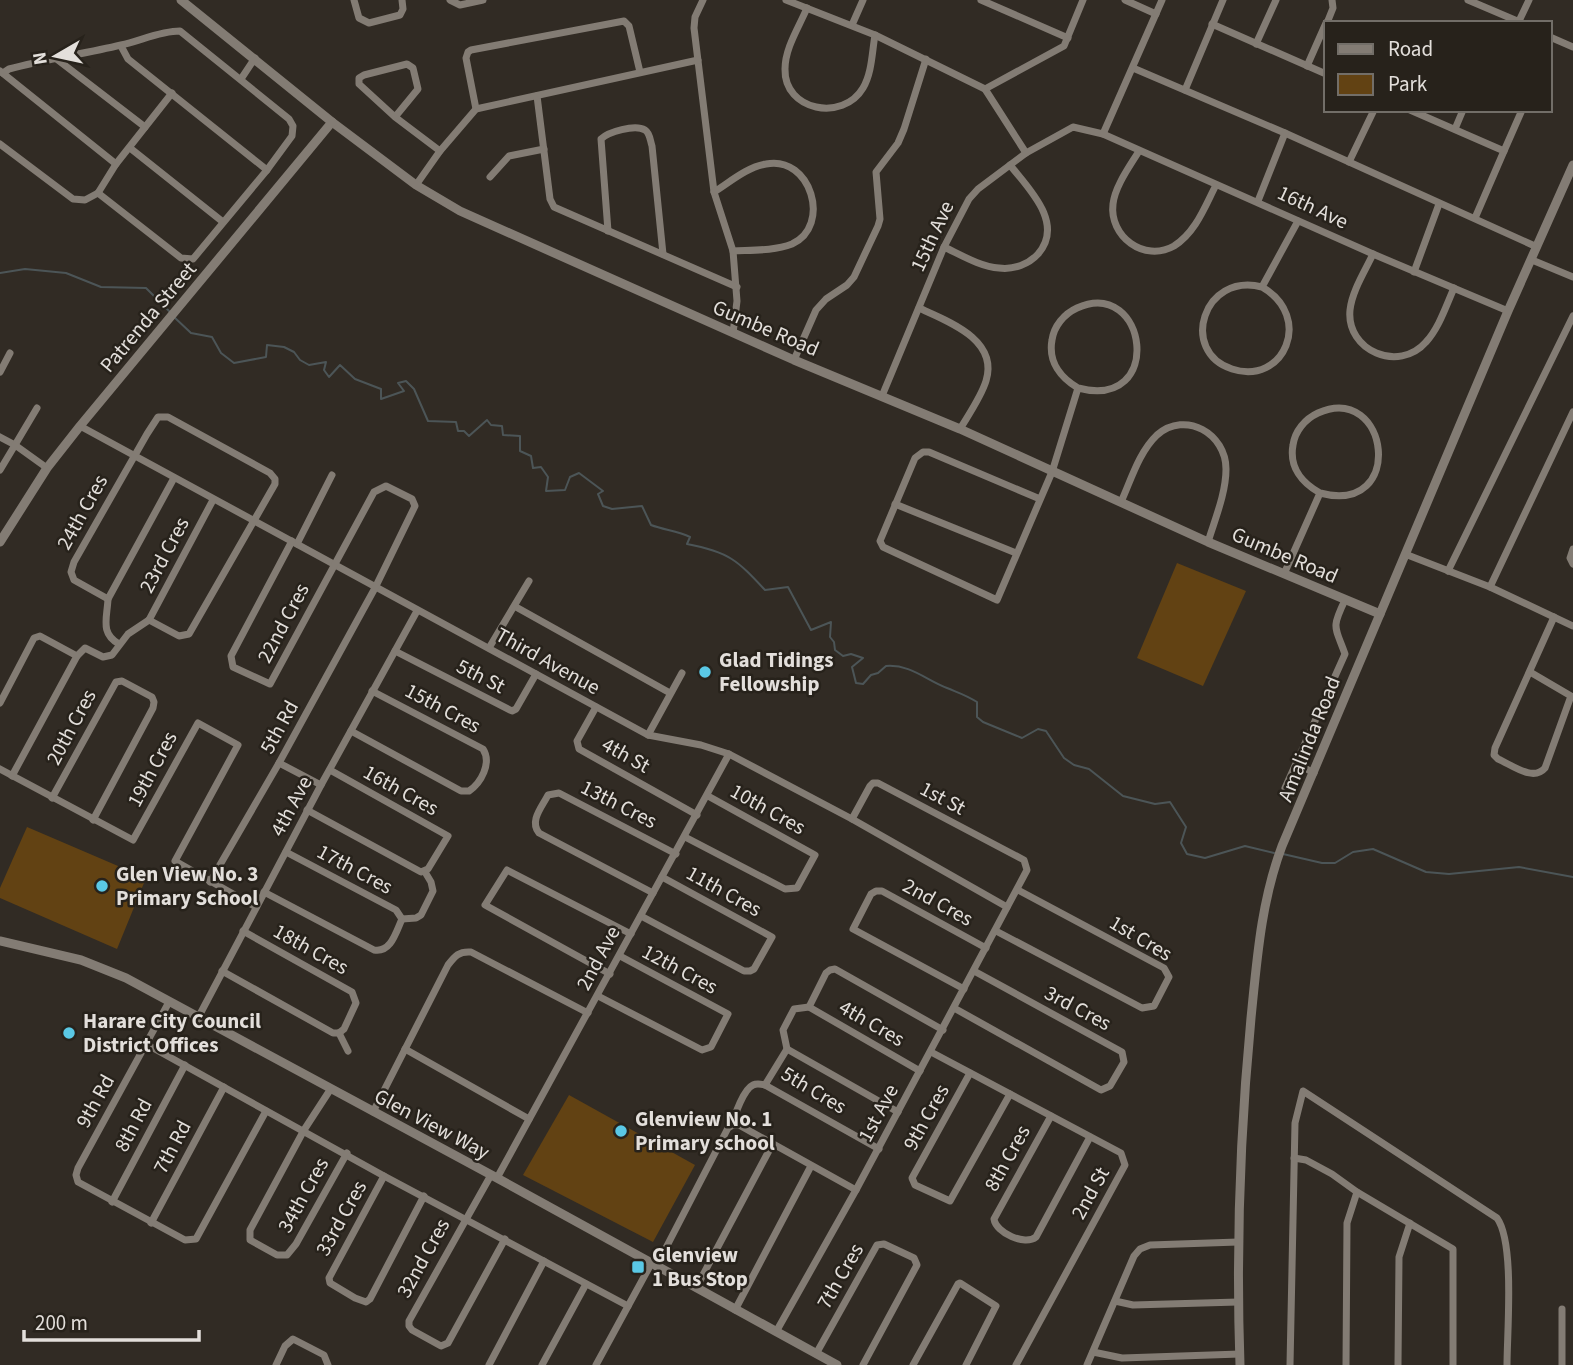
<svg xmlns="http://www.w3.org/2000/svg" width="1573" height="1365" viewBox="0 0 1573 1365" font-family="'Source Sans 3',sans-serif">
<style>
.green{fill:#624213}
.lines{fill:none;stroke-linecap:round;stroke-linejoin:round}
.stream{stroke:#4c5557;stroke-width:2}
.minor{stroke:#837c74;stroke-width:7}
.tertiary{stroke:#837c74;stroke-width:9}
.poi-dot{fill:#5ac8e5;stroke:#27221b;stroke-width:2.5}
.labels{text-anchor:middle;stroke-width:5;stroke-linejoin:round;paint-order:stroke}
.street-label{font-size:21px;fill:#e3dfdb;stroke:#27221b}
.poi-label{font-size:21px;font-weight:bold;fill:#e3dfdb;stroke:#27221b;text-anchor:start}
</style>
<rect width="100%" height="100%" fill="#312b24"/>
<g class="green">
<path d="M1177,563L1246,591L1203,686L1137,658Z"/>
<path d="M27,827L146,878L117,949L0,898V888Z"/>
<path d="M569,1095L695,1165L653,1242L523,1175Z"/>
</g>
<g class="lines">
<g class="stream">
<path d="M0,273L25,269L66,273L101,287L146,288L171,313"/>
<path d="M174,317L191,333L212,337L221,353L234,363L266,357L267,345L284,347L294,352L300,360L309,365L326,362L324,370L329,377L340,365L355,379L381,389V399L404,391L398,383L406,381L414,389L428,421L456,422L458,431H464L469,436L487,420L491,425L502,426L503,435L520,436V451L531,456L533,468L541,467L548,477L546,491L565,490L570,477L579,473L603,491L598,494L603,506L612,509L642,506L651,525C664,530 678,531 690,537L687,544C729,552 737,560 765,590L788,587L811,630L831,622L830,637L834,642L835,650L843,656L851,654L863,658L852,667L856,683L863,684L871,675L878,673L886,666C910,664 926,680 947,688C959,693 966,695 977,702V717L983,722L1022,738L1038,729L1046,731L1064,758L1074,765L1089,769L1123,796L1155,804L1170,802L1186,827L1181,843L1187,854L1205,858L1245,846L1274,853"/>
<path d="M1283,854L1322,863H1335L1353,852L1373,849L1426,872L1449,874L1519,867L1573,877"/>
</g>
<g class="minor">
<path d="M354,0L359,18L369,23L400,15L403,9L402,0"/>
<path d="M450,0L460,5L483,0"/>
<path d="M703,0L695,17L694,28L714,192L733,251L737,301L733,333"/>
<path d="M786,0L875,35L985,89L1026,153"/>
<path d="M981,0L1068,38"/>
<path d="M1125,0L1156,14"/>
<path d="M1468,0L1522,23"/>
<path d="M807,8C799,27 785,48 785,69C784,111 843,122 863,88C872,73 872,52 875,35"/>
<path d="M1519,21L1529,0"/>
<path d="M1327,23L1333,8L1332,0"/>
<path d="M1212,24L1326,74"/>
<path d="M852,25L863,0"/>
<path d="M1550,37L1573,47"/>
<path d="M1256,44L1276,0"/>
<path d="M121,46L128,59L267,170"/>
<path d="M54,57L145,127"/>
<path d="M1307,66L1326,23"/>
<path d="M1133,68L1285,133L1537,247"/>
<path d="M0,71L116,164"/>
<path d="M3,73L9,69C46,59 84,54 121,45C140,41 160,31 180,31L289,119L293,126L292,136L267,170L193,259L181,258L98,193"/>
<path d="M241,79L255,58"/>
<path d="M985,89L1064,46L1083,0"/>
<path d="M1185,90L1223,0"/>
<path d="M537,96L550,199L554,207L737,287"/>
<path d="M476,109L466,58L468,52L471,50L624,21L629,26L640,72"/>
<path d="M1410,110L1504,151L1475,218"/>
<path d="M395,117L418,89L413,68L407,64L364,75L359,78V84L395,117L440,151"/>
<path d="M1455,129L1463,110"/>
<path d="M1103,134L1162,0"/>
<path d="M0,144L73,199L85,200L98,193L116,164L172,93"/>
<path d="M130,148L223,222"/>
<path d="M1139,151C1130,166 1115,186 1113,204C1109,236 1144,263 1174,246C1196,232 1205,206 1216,185"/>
<path d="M1504,151L1522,110"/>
<path d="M1349,162L1374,110"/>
<path d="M490,177L509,156L544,149"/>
<path d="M416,185L440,151L476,109L698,60"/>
<path d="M714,192C730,182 747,167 766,164C811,155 832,226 792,244C774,251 751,250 733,251"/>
<path d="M1258,201L1285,133"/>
<path d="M608,231L601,139C608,132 635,124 645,130C650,133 650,140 652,146L663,254"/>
<path d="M944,247C961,255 981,267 999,268C1014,270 1029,264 1038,254C1065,223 1028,188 1010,165"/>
<path d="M1373,254C1365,271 1352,291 1350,310C1346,351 1399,373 1426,342C1439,328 1446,306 1454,288"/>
<path d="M1532,260L1573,277"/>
<path d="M1414,272L1439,204"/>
<path d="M1262,287C1314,317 1284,386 1232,369C1179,352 1203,272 1262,287L1298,221"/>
<path d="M919,308C947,321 999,339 986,381C981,397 969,414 960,429"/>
<path d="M794,360L816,310L826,299L847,285L854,277L878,226L880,219L876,172L898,143L904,129L926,59"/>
<path d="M0,372L10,353"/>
<path d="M882,396L944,247L969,199L978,189L1026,153L1073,127L1103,134L1373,254L1508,311"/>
<path d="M80,426L648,735L701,745L729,754L852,819L1007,907"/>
<path d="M0,437L15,445L37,408"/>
<path d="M0,470L15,445L47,468"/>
<path d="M174,478L108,599L74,580L71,572L74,562L147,434L158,417H168L270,473L275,479V484L189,634L179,636L149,620L213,500"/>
<path d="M1040,499L929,452H923L915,458L880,541L883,547L997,600L1052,472L1078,388C1166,411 1147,276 1077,308C1064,314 1054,326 1052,340C1048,362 1061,378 1078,388"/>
<path d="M1121,502C1131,480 1139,452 1157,435C1186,410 1226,434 1226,469C1226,493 1215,519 1208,542"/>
<path d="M895,504L1016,553"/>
<path d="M297,544L332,475"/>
<path d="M1573,549L1570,558L1573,564"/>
<path d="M1405,554L1490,587L1573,626"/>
<path d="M1448,571L1573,316"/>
<path d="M1284,574L1320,493C1407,516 1389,381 1318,413C1305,419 1295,431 1293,445C1289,467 1302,483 1320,493"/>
<path d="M1490,587L1573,412"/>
<path d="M108,599C107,619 100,633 119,644"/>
<path d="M516,607L670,693"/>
<path d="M489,648L529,581"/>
<path d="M395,651L512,711L516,709L536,674"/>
<path d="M77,656L85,648L103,657L112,655L128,634L149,620"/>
<path d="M1530,672L1571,696L1545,768C1533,782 1512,765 1498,759L1494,755L1495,748L1554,617"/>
<path d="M0,703L34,638L40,636L77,656L12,776"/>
<path d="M596,707L577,741L579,749L697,815"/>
<path d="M351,731L461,791H469C481,783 492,763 483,749L372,691"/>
<path d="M648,735L682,673"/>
<path d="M279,763L321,785"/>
<path d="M1297,764L1314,773"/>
<path d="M0,769L133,840L198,723L238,745L175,861L256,907"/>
<path d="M1285,788L1345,654C1335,626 1331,629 1345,600"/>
<path d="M52,798L116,682L122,681L152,697L154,702L153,708L93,820"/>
<path d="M307,810L421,872L428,869L448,836L330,770"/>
<path d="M685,837L785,889L797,888L815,855L708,796"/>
<path d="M210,882L279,763L375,588L415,506L412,499L386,486L374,492L270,684L233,667L231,656L292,541"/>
<path d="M264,892L374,950C391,953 396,932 402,919L396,910L286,852"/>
<path d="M653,893L539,833C529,821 542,807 548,795L559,793L676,854"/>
<path d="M641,916L744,971H750L754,969L772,937L662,877"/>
<path d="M402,919L416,918L421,915L433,891L431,882L425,872"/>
<path d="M243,931L352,992L356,1003L344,1029L339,1033"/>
<path d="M996,931L1142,1008L1154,1006L1169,977L1164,968L1018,890"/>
<path d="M222,971L333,1033H339"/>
<path d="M610,974L485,905L507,870L631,934"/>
<path d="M964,989L853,929L871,894L876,891H882L986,948"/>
<path d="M598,996L702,1050L711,1047L728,1014L620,956"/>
<path d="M169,1002L78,1168L76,1175L78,1182L185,1240L196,1239L266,1111"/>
<path d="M954,1008L1101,1090L1110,1086L1124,1062L1122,1052L974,971"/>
<path d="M198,1018L321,785L417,611"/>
<path d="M339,1033L348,1051"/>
<path d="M146,1044L384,1176L628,1306"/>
<path d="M405,1049L529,1119"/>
<path d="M787,1049L783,1030L794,1009L809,1007"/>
<path d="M931,1052L1121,1153L1125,1165L1016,1365"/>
<path d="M920,1071L809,1007L826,973L830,970L835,969L943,1030"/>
<path d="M970,1073L912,1178L915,1185L950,1201L1010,1094"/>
<path d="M330,1090L304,1130L250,1230V1240L277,1255H287L296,1244L347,1153"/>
<path d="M373,1112L448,965C455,956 459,951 471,952L588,1013"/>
<path d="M1051,1116L994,1219C996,1233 1025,1246 1036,1237L1090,1137"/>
<path d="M733,1125C734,1115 744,1089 753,1085C757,1083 761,1084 765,1085"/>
<path d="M879,1149L765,1085L787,1049L898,1112"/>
<path d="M1294,1158L1306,1160L1332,1174L1357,1192L1453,1249V1365"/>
<path d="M491,1175L409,1321V1326L412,1330L441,1346L448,1343L505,1239"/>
<path d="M384,1176L329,1278L330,1283L355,1298L366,1302L370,1299L424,1196"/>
<path d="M497,1178L729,754"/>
<path d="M112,1202L185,1065"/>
<path d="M151,1223L224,1087"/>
<path d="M656,1267L728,1128L733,1125H739L856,1190"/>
<path d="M696,1288L772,1145"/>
<path d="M1115,1301L1133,1305L1238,1302"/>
<path d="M735,1310L811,1166"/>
<path d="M776,1332L856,1190L1027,870L1024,860L878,783H873L870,786L852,819"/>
<path d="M1093,1352L1122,1358L1240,1354"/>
<path d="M816,1354L877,1245L884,1244L914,1258L917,1265L863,1365"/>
<path d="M276,1365L285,1346L293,1339L324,1355L328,1365"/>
<path d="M489,1365L544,1261"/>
<path d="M542,1365L586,1284"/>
<path d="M596,1365L651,1264"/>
<path d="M913,1365L958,1284L960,1283L996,1306L966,1365"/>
<path d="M1087,1365L1134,1256L1140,1249L1150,1245L1238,1242"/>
<path d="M1290,1365L1295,1123L1303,1091L1497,1218C1515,1243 1507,1332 1507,1365"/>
<path d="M1346,1365L1347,1223L1357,1192"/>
<path d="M1398,1365L1399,1257L1410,1223"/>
<path d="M1562,1365V1309"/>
</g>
<g class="tertiary">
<path d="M181,0L332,122L416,185L460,211L794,360L960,429L1208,542L1380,614"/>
<path d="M0,542L47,468L80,426L332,122"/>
<path d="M0,941L81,960L126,978L497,1178L837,1365"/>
<path d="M1240,1365C1236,1250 1240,1133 1251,1018C1257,959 1261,902 1282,846L1508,311L1573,165"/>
</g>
</g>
<g class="poi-dot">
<circle cx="705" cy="672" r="7"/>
<circle cx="102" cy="886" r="7"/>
<circle cx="69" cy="1033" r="7"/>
<circle cx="621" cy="1131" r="7"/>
<rect x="631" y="1260" width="14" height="14" rx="3.5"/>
</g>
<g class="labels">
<g class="street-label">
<text transform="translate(1313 207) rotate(25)" y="7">16th Ave</text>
<text transform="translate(932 236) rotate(-65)" y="7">15th Ave</text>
<text transform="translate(148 317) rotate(-50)" y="7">Patrenda Street</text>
<text transform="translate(766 328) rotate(23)" y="7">Gumbe Road</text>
<text transform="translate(82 512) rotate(-61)" y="7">24th Cres</text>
<text transform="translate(164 555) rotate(-62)" y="7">23rd Cres</text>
<text transform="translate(1285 555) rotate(23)" y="7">Gumbe Road</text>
<text transform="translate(283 623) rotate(-62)" y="7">22nd Cres</text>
<text transform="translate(548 661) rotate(29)" y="7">Third Avenue</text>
<text transform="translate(481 676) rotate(27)" y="7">5th St</text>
<text transform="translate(443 708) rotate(28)" y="7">15th Cres</text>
<text transform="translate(71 727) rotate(-62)" y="7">20th Cres</text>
<text transform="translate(279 727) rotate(-61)" y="7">5th Rd</text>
<text transform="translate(1309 739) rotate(-68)" y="7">Amalinda Road</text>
<text transform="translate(626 755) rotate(29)" y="7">4th St</text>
<text transform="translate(152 769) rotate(-62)" y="7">19th Cres</text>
<text transform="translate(401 790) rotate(29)" y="7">16th Cres</text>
<text transform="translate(943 798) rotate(28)" y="7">1st St</text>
<text transform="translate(619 804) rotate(27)" y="7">13th Cres</text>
<text transform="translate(291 806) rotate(-62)" y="7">4th Ave</text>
<text transform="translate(768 809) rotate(29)" y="7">10th Cres</text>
<text transform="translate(355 869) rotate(28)" y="7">17th Cres</text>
<text transform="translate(724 891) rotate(29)" y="7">11th Cres</text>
<text transform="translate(938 902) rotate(29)" y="7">2nd Cres</text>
<text transform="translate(1141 938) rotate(31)" y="7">1st Cres</text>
<text transform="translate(311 949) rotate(29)" y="7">18th Cres</text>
<text transform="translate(598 958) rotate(-62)" y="7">2nd Ave</text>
<text transform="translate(680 969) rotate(28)" y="7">12th Cres</text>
<text transform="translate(1078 1008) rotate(28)" y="7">3rd Cres</text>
<text transform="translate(872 1023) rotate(30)" y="7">4th Cres</text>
<text transform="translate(814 1090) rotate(31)" y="7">5th Cres</text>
<text transform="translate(95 1101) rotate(-61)" y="7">9th Rd</text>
<text transform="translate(878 1113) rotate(-62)" y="7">1st Ave</text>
<text transform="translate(926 1117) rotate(-61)" y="7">9th Cres</text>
<text transform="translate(432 1124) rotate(28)" y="7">Glen View Way</text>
<text transform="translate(133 1125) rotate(-62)" y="7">8th Rd</text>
<text transform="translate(172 1147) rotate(-62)" y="7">7th Rd</text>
<text transform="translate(1007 1158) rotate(-61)" y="7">8th Cres</text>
<text transform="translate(1090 1193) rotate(-61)" y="7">2nd St</text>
<text transform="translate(303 1195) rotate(-61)" y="7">34th Cres</text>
<text transform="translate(341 1218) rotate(-61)" y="7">33rd Cres</text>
<text transform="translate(423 1258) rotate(-61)" y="7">32nd Cres</text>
<text transform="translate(840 1276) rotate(-60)" y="7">7th Cres</text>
</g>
<g class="poi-label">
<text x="719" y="667">Glad Tidings<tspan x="719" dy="24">Fellowship</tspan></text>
<text x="116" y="881">Glen View No. 3<tspan x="116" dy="24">Primary School</tspan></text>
<text x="83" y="1028">Harare City Council<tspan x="83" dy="24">District Offices</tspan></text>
<text x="635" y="1126">Glenview No. 1<tspan x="635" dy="24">Primary school</tspan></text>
<text x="652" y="1262">Glenview<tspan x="652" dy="24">1 Bus Stop</tspan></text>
</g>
</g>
<rect x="1324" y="21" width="228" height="91" fill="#27221b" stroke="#726e68" stroke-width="2"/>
<rect x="1338" y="44" width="35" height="10" fill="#837c74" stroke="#726e68" stroke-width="2"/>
<text x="1388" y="56" font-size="21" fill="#e3dfdb">Road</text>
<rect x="1338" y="74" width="35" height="21" fill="#624213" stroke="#726e68" stroke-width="2"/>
<text x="1388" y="91" font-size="21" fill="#e3dfdb">Park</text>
<g transform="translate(56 56) rotate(261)" stroke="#27221b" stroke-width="5" paint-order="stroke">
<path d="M0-5L12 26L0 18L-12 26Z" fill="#e3dfdb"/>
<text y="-10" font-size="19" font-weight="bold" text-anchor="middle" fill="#e3dfdb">N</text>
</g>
<path d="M24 1330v10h175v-10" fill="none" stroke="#e3dfdb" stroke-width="3.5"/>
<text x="35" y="1330" font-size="21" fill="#e3dfdb" stroke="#27221b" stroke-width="5" paint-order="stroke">200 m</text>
</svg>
